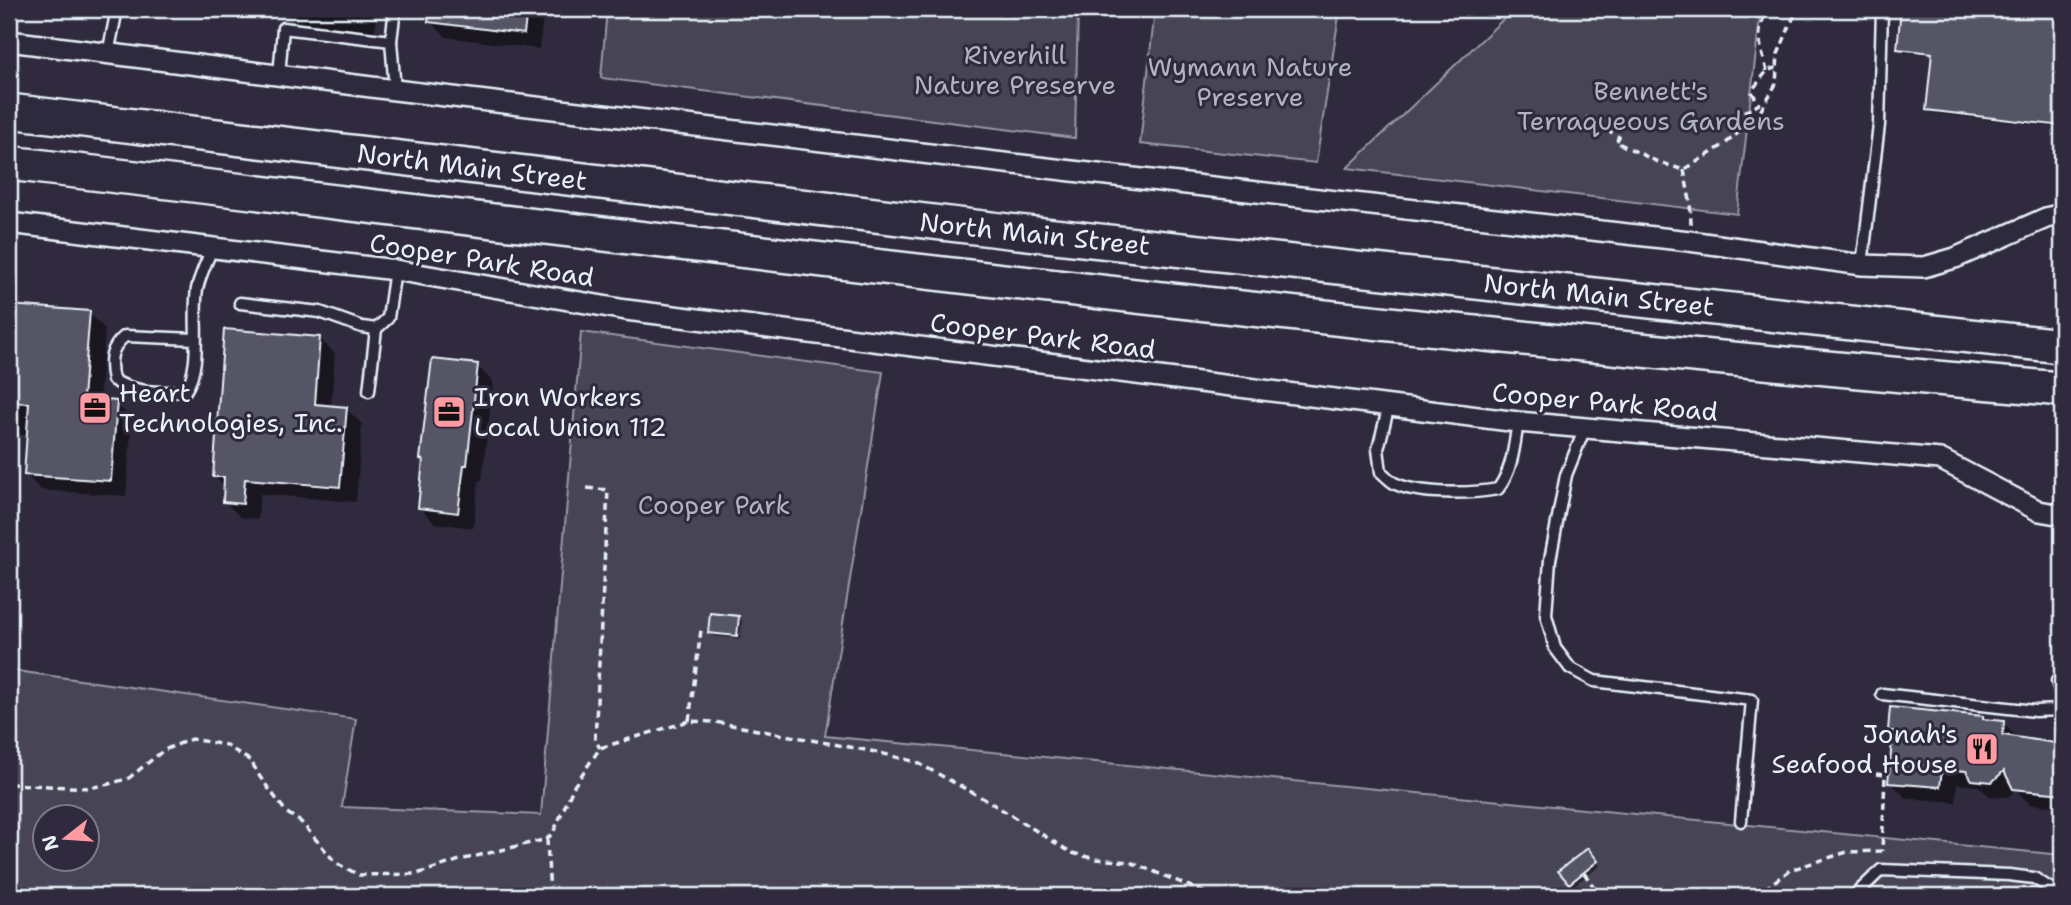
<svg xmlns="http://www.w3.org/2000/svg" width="2071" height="905" viewBox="0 0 2071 905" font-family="'Shantell Sans',sans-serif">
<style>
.green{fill:#464455;stroke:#979aa6;stroke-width:2;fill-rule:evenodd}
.shadow{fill:#0007}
.building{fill:#575565;stroke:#e8f1f8;stroke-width:2}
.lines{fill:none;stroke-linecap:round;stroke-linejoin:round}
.service-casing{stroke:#e8f1f8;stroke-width:15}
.minor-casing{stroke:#e8f1f8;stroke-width:24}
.trunk-casing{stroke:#e8f1f8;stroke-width:38}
.path{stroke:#e8f1f8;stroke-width:3.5;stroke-dasharray:7 5;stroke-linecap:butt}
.service{stroke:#2f2a3d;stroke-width:10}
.minor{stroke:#2f2a3d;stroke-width:19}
.trunk{stroke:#2f2a3d;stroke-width:33}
.labels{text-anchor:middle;stroke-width:6;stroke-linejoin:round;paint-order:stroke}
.park-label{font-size:26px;fill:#afb4bf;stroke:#2f2a3d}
.street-label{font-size:26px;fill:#e8f1f8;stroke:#2f2a3d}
.poi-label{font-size:26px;fill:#e8f1f8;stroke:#2f2a3d;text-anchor:start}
</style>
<rect width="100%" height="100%" fill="#2f2a3d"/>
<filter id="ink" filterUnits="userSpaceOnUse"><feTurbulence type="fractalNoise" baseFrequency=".0143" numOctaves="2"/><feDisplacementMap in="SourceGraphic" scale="14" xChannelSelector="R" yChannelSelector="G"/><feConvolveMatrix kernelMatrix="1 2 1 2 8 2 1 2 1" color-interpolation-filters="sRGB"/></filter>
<g filter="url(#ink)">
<g class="green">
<path d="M607,9H1078L1075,138L601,78Z"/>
<path d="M1155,9H1340L1316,163L1140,144Z"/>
<path d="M1514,9H1761L1737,214L1347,168Z"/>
<path d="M581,332L883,372L825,736L2062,855V896H9V670L356,719L342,807L541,815ZM46,818H88V860H46Z"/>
</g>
<g class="shadow">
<path d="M281,9H377L375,34L296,23Z"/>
<path d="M432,9H544L539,49L446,37L430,21Z"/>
<path d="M1903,9H2062V128L1931,113L1928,110L1934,55L1902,52L1899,48Z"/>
<path d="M9,298L21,308L89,313L105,329L99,401L116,403L132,419L126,496L41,490L25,474L28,435L9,434Z"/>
<path d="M319,338L335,354L331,407L346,409L362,424L356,502L260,494L258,519L240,517L224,501L225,487L214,476Z"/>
<path d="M477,366L493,382L482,480H479L473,528L435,523L420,508L425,462L422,459Z"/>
<path d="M738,618L742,621L740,639L713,636L710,632Z"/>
<path d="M1982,717L1986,721L2003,723L2019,739L2062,745V807L2030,804L2016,790L2008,797L1989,796L1979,786L1957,784L1956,802L1906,798L1890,782L1895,735L1890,730Z"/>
<path d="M1591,854L1600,866L1573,886L1570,883Z"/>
</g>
<g class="building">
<path d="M430,9H527L524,34L428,22Z"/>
<path d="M1901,9H2062V126L1926,110L1932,53L1897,49Z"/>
<path d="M9,305L90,311L83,398L117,401L111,481L24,475L29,403L9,402Z"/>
<path d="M224,329L320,337L315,404L347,407L340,487L245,479L243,504L223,502L224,477H213Z"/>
<path d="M432,359L478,364L467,465H464L458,513L418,508L423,460L420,459Z"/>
<path d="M710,613L739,616L737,636L708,633Z"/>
<path d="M1890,707L1983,716V719L2004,721L2003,735L2062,744V794L2013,789L2004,771L1992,782L1972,780L1966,771L1942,769L1940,787L1888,783L1893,731H1888Z"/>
<path d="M1588,848L1598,861L1569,884L1558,871Z"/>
</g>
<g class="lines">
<defs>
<g id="service">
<path d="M395,9L391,41L395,90"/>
<path d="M108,54L117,9"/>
<path d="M279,76L283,28L391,41"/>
<path d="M1862,265L1879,125L1882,9"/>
<path d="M240,303L320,312L362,327L376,329L388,318L395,270"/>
<path d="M195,339L125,336C110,348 109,361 113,380C135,393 160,393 185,391C203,366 192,319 197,289C200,275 207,260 213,247"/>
<path d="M369,391L376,329"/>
<path d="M1389,405L1378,449L1381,472C1385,475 1389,480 1394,483C1417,495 1472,494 1498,489C1513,469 1514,446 1518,422"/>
<path d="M1585,428L1566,475L1550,560L1546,615L1555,648L1570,668L1594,681L1752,700L1741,821"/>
<path d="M2057,681L2062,699"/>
<path d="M1882,694L2035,711L2062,710"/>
<path d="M1854,896L1881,870L2009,875L2034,878L2062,896"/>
</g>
<g id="minor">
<path d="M9,41L395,90L1089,173L1689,241L1862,265L1924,267L1955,258L2046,218L2062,214"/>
<path d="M9,223L395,270L626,310L1518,422L1940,459L2039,511L2062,515"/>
</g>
<g id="trunk">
<path d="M9,111L1008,231L2062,346"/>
<path d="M9,163C693,244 1376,331 2062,389"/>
</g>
</defs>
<use href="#service" class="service-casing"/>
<use href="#minor" class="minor-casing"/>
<use href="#trunk" class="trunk-casing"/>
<g class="path">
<path d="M1767,71C1761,49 1753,28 1770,9"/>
<path d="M1586,117L1619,137L1616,142L1658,162L1684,170L1725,144L1757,117L1776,84L1778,54L1797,9"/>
<path d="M1742,130L1737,114L1751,109L1759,104L1752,92L1753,89L1767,71L1777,67"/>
<path d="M1684,170L1690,201L1691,224"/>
<path d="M587,488L608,490L595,740L600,748"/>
<path d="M689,721L701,630"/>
<path d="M1876,774L1885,775L1882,851"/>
<path d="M9,784L89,788L109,784L129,778L164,750L191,739L226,745L251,761L260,777L287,813L301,822L336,863L359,875L417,874L460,860L547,839L553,833L574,786L600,748L689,721L715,722L876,752L916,762L988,801L1072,853L1096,859L1130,862L1214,896"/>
<path d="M547,839L550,896"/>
<path d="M1584,873L1600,896"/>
<path d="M1755,896L1790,870L1847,852L1882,851"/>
</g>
<use href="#service" class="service"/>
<use href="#minor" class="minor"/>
<use href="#trunk" class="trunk"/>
</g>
</g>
<defs>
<symbol id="office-square" viewBox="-11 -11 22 22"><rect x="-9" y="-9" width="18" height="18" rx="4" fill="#ff9aa2" stroke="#2f2a3d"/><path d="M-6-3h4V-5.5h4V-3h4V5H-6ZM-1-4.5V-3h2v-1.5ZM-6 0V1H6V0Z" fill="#111"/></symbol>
<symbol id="restaurant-square" viewBox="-11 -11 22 22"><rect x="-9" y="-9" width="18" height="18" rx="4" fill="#ff9aa2" stroke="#2f2a3d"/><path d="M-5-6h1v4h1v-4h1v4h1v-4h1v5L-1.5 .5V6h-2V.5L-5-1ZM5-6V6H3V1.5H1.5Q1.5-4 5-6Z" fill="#111"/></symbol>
</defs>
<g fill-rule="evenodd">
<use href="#office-square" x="76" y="389" width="38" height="38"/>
<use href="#office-square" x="430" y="393" width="38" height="38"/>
<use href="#restaurant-square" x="1963" y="730" width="38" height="38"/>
</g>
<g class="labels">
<g class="park-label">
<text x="1015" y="64">Riverhill<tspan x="1015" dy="30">Nature Preserve</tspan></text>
<text x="1250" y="76">Wymann Nature<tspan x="1250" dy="30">Preserve</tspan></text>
<text x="1651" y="100">Bennett's<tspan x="1651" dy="30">Terraqueous Gardens</tspan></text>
<text x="714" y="514">Cooper Park</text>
</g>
<g class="street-label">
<text transform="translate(472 167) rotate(7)" y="9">North Main Street</text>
<text transform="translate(1035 234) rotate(6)" y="9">North Main Street</text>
<text transform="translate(482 260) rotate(9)" y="9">Cooper Park Road</text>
<text transform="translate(1599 295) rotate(6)" y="9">North Main Street</text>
<text transform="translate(1043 336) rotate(7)" y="9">Cooper Park Road</text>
<text transform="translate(1605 402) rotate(5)" y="9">Cooper Park Road</text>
</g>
<g class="poi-label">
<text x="119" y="402">Heart<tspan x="119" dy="30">Technologies, Inc.</tspan></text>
<text x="474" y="406">Iron Workers<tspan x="474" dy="30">Local Union 112</tspan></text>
<text x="1958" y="743" text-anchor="end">Jonah's<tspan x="1958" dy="30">Seafood House</tspan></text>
</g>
</g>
<rect width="2071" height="905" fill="none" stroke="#2f2a3d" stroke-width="35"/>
<rect x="18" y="18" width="2036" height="870" fill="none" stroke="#e8f1f8" stroke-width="2.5" filter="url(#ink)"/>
<g transform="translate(66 838) rotate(253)"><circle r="33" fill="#2f2a3d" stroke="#797a88" stroke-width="2"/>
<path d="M0-5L12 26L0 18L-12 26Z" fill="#ff9aa2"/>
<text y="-10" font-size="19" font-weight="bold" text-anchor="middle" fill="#e8f1f8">N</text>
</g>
</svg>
